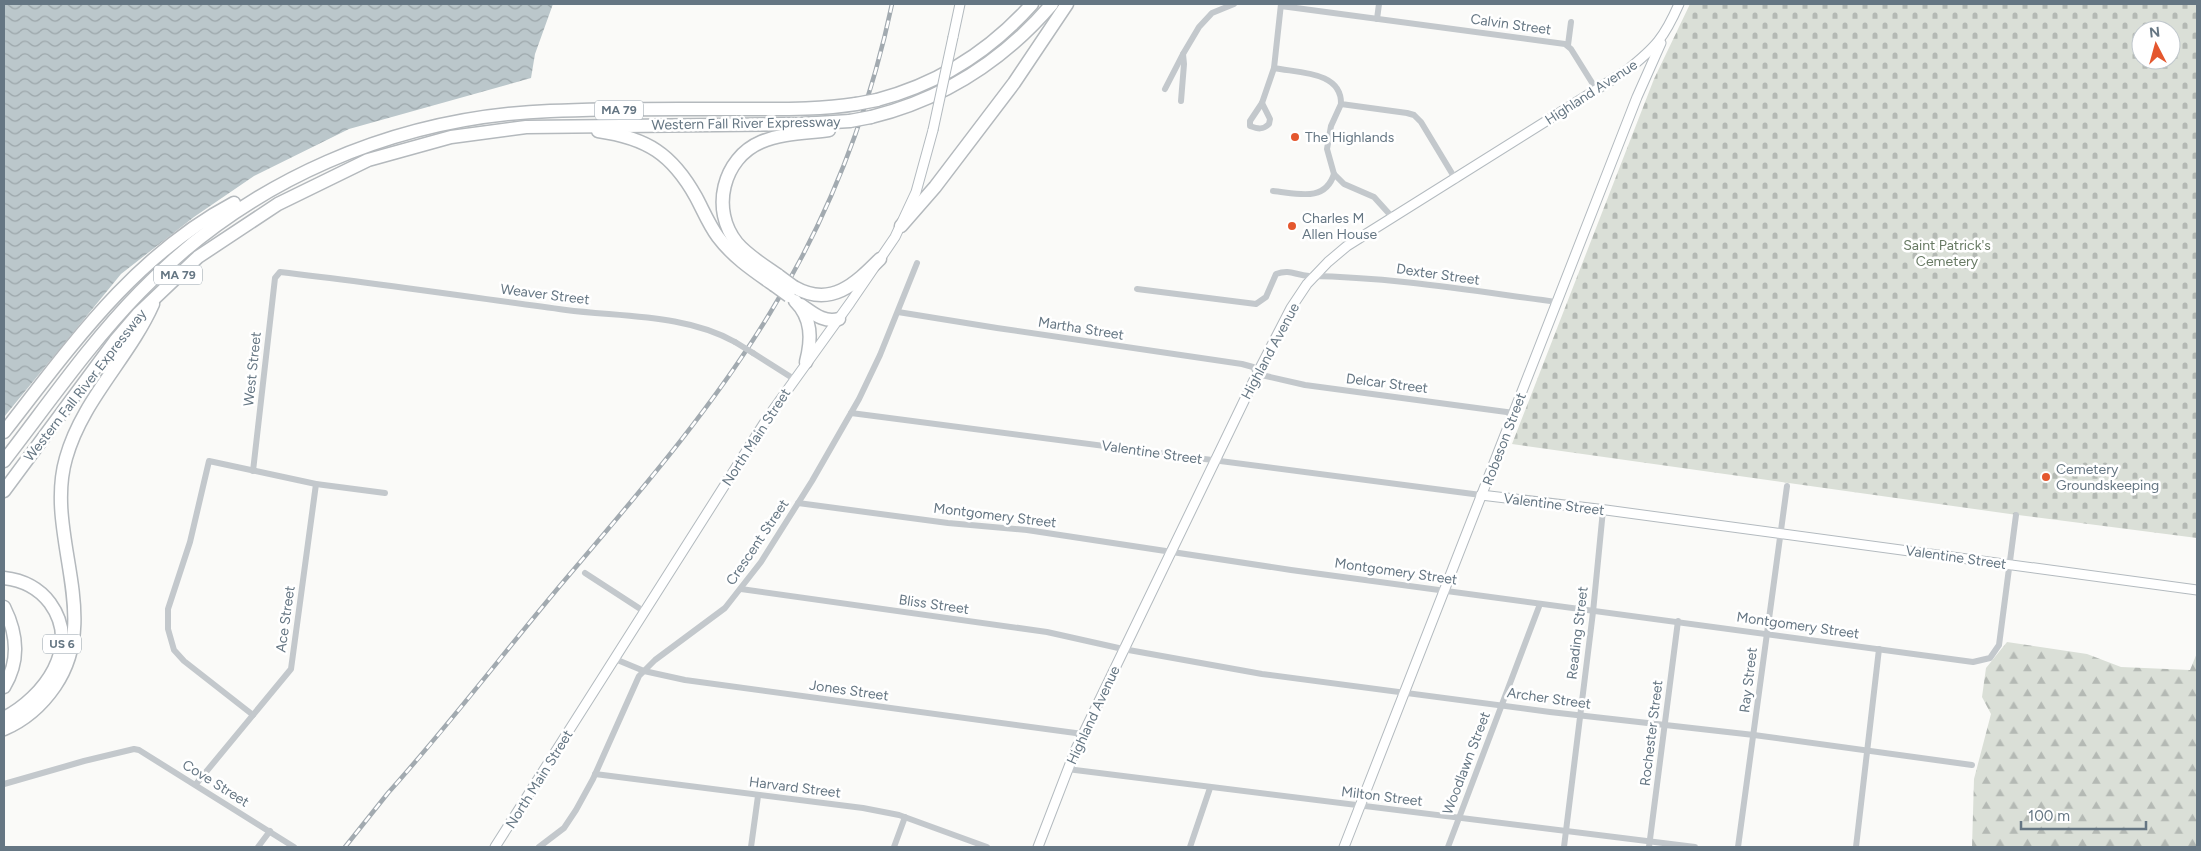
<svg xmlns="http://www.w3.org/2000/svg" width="2201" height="851" viewBox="0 0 2201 851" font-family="Figtree,sans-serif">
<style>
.forest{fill:url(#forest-firs)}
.cemetery{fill:url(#cemetery-stones);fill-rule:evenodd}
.water{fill:url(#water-waves)}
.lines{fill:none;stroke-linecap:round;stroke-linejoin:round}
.secondary-casing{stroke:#b3babf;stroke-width:11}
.highway-casing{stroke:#b4b9bd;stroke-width:15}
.street{stroke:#c3c8cc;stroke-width:6}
.secondary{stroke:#fff;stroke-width:9}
.highway{stroke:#fff;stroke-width:12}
.rail-casing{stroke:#a2aab0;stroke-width:4.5}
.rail{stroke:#fff;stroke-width:2.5;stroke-dasharray:8;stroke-linecap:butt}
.secondary-bridge-casing{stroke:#b3babf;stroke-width:11;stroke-linecap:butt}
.highway-bridge-casing{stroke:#b4b9bd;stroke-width:15;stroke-linecap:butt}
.street-bridge{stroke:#c3c8cc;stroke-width:6}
.secondary-bridge{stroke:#fff;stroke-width:9}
.highway-bridge{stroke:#fff;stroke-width:12}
.poi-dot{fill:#e4572e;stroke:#fff;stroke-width:2}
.labels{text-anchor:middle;stroke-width:5;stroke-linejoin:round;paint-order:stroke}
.shield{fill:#fff;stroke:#939fa8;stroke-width:1}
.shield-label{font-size:12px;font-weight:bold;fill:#657683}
.street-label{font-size:14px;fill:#657683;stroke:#fff}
.poi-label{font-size:14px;fill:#657683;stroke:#fff;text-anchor:start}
.park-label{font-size:14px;fill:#687a64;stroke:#fff}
</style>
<defs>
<pattern id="forest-firs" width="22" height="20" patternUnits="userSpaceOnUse" patternTransform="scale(1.25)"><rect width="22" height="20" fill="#dadfd7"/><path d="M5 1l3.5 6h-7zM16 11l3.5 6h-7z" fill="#b4b9b4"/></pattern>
<pattern id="cemetery-stones" width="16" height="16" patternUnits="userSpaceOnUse" patternTransform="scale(1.25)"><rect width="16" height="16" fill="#dadfd7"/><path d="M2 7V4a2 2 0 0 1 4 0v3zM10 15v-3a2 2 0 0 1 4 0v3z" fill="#b4b9b4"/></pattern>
<pattern id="water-waves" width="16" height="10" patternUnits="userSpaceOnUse" patternTransform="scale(1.25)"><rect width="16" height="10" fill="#bbc7cb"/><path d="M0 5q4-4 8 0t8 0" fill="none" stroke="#9ca6aa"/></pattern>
</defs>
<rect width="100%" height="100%" fill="#fafaf8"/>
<path class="forest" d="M2007,642L2087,654L2121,667L2190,670L2197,653V847H1972L1974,779L1991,714L1982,697L1986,668Z"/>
<path class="cemetery" d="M1690,4H2197V538L2010,514L1512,444L1654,79ZM2141,30H2171V60H2141Z"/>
<path class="water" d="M4,4H553L535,54L531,78L349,129L254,176L194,217L121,274L4,417Z"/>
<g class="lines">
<defs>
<g id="secondary">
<path d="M953,37L960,4"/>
<path d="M1481,495L1606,510L2197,590"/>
<path d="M495,847L768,417L850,303L895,237L916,192L933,130"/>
<path d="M1038,847L1075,751L1257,374L1291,308L1307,284L1328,262L1347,246L1626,71C1656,47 1664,38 1679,4"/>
<path d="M1344,847L1637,97L1661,43"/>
</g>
<g id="highway">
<path d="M877,100C938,84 990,51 1032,4"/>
<path d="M871,117C944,99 1003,61 1052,4"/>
<path d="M598,131C647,138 672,154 696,197C703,210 709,225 718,237C733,257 754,271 774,285"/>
<path d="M901,226L935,187L1014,83L1067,4"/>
<path d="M779,276C765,266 748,256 737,243C710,210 723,158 761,142C782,133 807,133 829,130"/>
<path d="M794,287C831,308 855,284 880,259"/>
<path d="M795,301C812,318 812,339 806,362"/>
<path d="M801,305C813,313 823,323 839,319"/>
<path d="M4,432C71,346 135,255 234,203"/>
<path d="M4,461C48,404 90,343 140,292C248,180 395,117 550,111C614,108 678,109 742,109C780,109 818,110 856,104"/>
<path d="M4,491L115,341L139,313L198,257L278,204L368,160L451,137L526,127L801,124L850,121"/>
<path d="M4,578C22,580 38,587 50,603C82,647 44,697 4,718"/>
<path d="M4,607C17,633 20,661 4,687"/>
<path d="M4,729C25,720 42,705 55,686C103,616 44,534 66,458C82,400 129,358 153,304"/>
</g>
</defs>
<use href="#secondary" class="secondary-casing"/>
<use href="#highway" class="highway-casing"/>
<g class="street">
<path d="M1281,6L1565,44L1571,49L1596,89"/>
<path d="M1377,19L1379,4"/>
<path d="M1568,45L1571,22"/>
<path d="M1274,68C1298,73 1342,71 1341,104L1407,113L1414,115L1421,122L1456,180"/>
<path d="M1165,89L1183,54"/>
<path d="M1181,101L1184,64L1183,54L1199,27L1212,13L1234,4"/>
<path d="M1262,103L1274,68L1281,4"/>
<path d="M1262,103L1270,119L1269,124C1263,130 1258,129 1250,126V121Z"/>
<path d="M1341,104L1331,126L1327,149L1334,174L1344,184L1374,197L1393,218"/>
<path d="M1273,191C1296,193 1325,203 1334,174"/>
<path d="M1137,289L1256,304L1266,297L1276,274C1290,269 1295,275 1309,276C1392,277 1474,291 1557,302"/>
<path d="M898,312L997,328L1242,364L1253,367L1257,374L1305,385L1514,413"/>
<path d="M753,353L794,379"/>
<path d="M851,413L1481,495"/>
<path d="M253,471L275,278L280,272C375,283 470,297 566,310C621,317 686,314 735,342"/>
<path d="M798,503L948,523L1027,530L1291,570L1973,662L1990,658L1999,645L2016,515"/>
<path d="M585,573L645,612"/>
<path d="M741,589L1047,632L1123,649L1262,674L1550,712L1754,735L1972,765"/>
<path d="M615,659L644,671L685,680L1083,734"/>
<path d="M253,715L184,661L174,650L168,629V609L190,542L209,461L316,484L385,493"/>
<path d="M1067,769L1695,847"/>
<path d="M595,774L863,808L899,815L987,847"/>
<path d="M4,784L84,761L134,749L139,750L294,847"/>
<path d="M196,784L291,669L316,484"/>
<path d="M258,847L270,831"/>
<path d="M539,847L564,828L576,810L593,779L639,676L655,660L725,608L761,562L812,481L859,399L880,355L917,263"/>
<path d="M751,847L758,796"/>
<path d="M894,847L905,817"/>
<path d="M1190,847L1210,788"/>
<path d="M1448,847L1540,604"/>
<path d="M1564,847L1593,612L1603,510"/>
<path d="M1649,847L1678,621"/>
<path d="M1738,847L1787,486"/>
<path d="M1856,847L1879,649"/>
</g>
<use href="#secondary" class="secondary"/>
<use href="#highway" class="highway"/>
<defs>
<path id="rail" d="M345,847L388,793C449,725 505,651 564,581C637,495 712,409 770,313C829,217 869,113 892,4"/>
</defs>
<use href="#rail" class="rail-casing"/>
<use href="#rail" class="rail"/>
<defs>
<path id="secondary-bridge" d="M933,130L953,37"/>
<g id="highway-bridge">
<path d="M856,104L877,100"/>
<path d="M850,121L871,117"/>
<path d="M779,276L794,287"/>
<path d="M774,285L789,296"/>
</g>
</defs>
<use href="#secondary-bridge" class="secondary-bridge-casing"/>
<use href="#highway-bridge" class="highway-bridge-casing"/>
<path class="street-bridge" d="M735,342L753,353"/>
<use href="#secondary-bridge" class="secondary-bridge"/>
<use href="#highway-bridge" class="highway-bridge"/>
</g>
<g class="poi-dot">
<circle cx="1295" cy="137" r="5"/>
<circle cx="1292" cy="226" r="5"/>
<circle cx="2046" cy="477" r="5"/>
</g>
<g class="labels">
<g class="shield">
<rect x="595" y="100.5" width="48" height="19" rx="4"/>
<rect x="154" y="265.5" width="48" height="19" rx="4"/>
<rect x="43" y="634.5" width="38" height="19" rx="4"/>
</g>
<g class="shield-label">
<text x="619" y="114">MA 79</text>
<text x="178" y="279">MA 79</text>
<text x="62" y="648">US 6</text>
</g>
<g class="street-label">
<text transform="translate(1511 24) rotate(8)" y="5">Calvin Street</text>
<text transform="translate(1591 92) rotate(-33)" y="5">Highland Avenue</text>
<text transform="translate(746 123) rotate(-1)" y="5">Western Fall River Expressway</text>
<text transform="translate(1438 274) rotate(8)" y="5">Dexter Street</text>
<text transform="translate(545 294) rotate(7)" y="5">Weaver Street</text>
<text transform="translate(1081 328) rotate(9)" y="5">Martha Street</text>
<text transform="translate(1270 351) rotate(-62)" y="5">Highland Avenue</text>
<text transform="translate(252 369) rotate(-84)" y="5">West Street</text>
<text transform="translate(1387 383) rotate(7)" y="5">Delcar Street</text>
<text transform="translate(85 385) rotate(-52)" y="5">Western Fall River Expressway</text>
<text transform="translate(756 437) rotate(-57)" y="5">North Main Street</text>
<text transform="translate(1504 439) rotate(-69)" y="5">Robeson Street</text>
<text transform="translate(1152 452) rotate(8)" y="5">Valentine Street</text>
<text transform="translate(1554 504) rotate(7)" y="5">Valentine Street</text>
<text transform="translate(995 515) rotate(7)" y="5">Montgomery Street</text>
<text transform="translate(757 542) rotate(-56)" y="5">Crescent Street</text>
<text transform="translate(1956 557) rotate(8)" y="5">Valentine Street</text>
<text transform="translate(1396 571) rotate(8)" y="5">Montgomery Street</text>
<text transform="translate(934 604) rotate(8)" y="5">Bliss Street</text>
<text transform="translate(285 619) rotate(-82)" y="5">Ace Street</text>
<text transform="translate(1798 625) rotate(8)" y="5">Montgomery Street</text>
<text transform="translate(1577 633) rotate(-83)" y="5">Reading Street</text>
<text transform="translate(1748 680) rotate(-83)" y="5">Ray Street</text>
<text transform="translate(849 690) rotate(8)" y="5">Jones Street</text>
<text transform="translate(1549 698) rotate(8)" y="5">Archer Street</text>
<text transform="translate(1093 715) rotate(-65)" y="5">Highland Avenue</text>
<text transform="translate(1651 733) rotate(-83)" y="5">Rochester Street</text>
<text transform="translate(1466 763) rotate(-69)" y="5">Woodlawn Street</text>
<text transform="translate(539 779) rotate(-58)" y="5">North Main Street</text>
<text transform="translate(216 783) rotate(32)" y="5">Cove Street</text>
<text transform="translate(795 787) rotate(7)" y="5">Harvard Street</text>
<text transform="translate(1382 796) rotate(7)" y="5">Milton Street</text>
</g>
<g class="poi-label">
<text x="1305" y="142">The Highlands</text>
<text x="1302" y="223">Charles M<tspan x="1302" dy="16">Allen House</tspan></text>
<text x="2056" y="474">Cemetery<tspan x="2056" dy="16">Groundskeeping</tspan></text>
</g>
<g class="park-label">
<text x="1947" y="250">Saint Patrick's<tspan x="1947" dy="16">Cemetery</tspan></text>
</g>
</g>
<rect width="2201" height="851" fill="none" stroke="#657683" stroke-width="10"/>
<g transform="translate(2156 45) rotate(354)"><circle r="24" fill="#ffffff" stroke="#c1c8cd"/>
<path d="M0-4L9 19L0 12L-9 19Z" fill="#e4572e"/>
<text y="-8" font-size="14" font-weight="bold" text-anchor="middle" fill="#657683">N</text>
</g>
<path d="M2021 821v8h125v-8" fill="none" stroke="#657683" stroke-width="2.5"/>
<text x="2028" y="821" font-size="15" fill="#657683" stroke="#ffffff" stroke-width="4" paint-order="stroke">100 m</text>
</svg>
